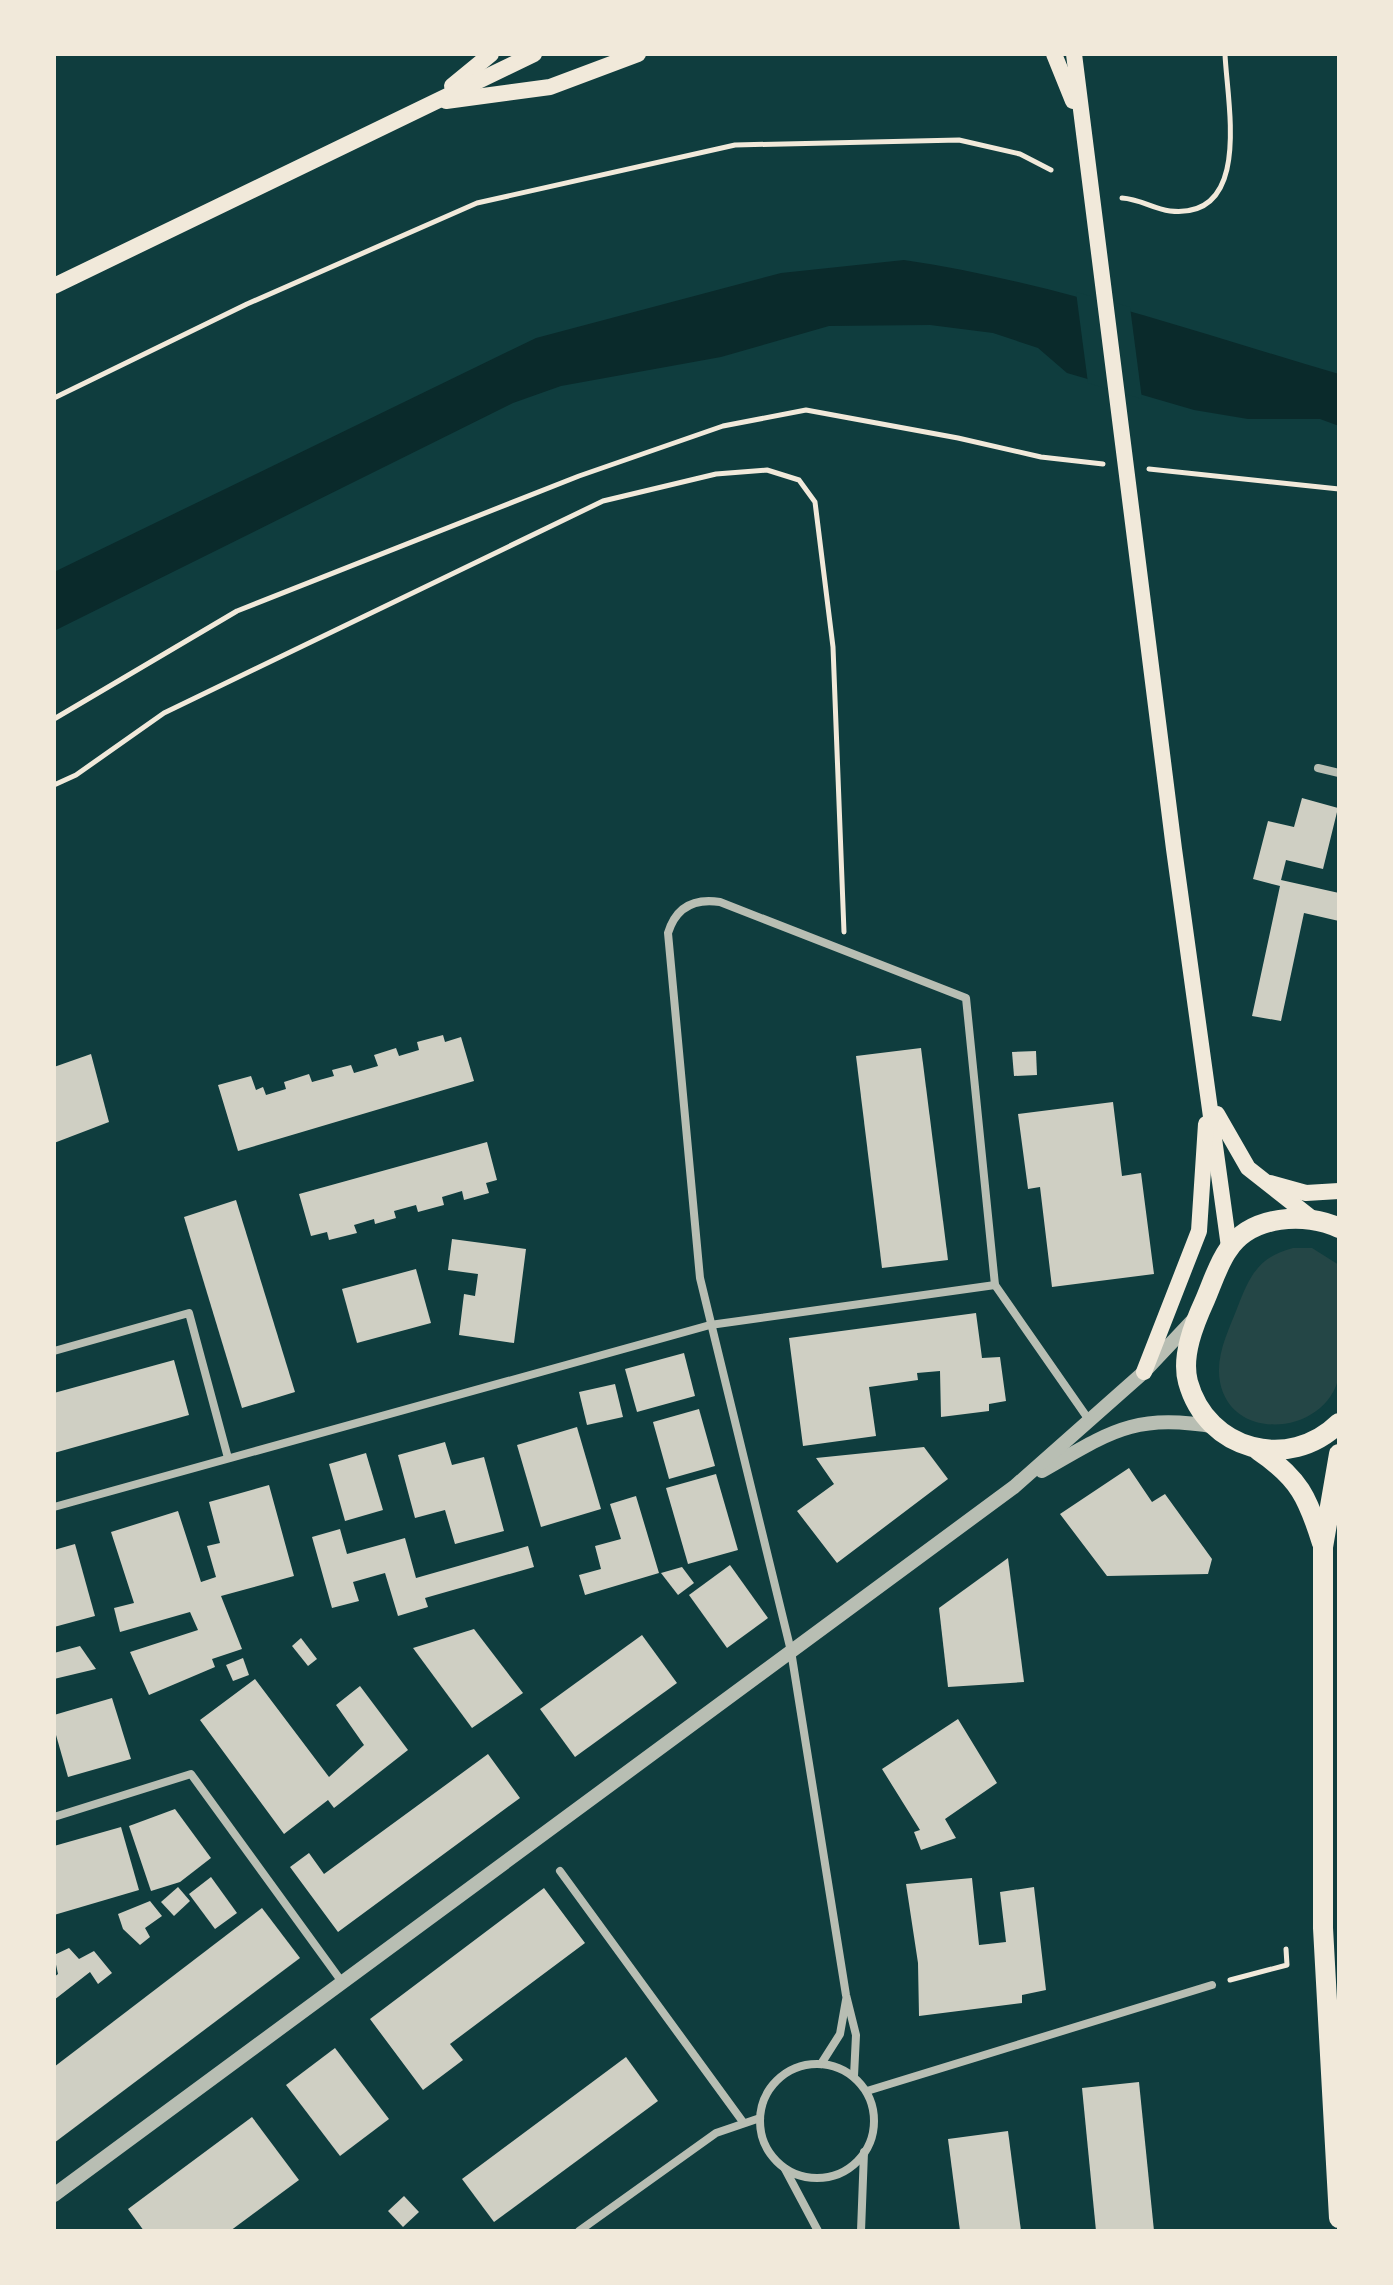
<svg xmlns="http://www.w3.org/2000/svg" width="1393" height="2285" viewBox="0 0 1393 2285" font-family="Poppins,sans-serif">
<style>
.green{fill:#244646}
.water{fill:#0a2a2b}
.pier{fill:#0f3d3e}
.building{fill:#cfcfc3}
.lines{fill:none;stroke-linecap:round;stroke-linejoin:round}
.path{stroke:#f1e9da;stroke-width:5}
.minor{stroke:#b8beb3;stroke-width:8}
.tertiary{stroke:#b8beb3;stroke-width:14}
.secondary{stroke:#f1e9da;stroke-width:16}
.primary{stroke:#f1e9da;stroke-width:20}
</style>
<rect width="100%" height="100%" fill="#0f3d3e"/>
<path class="green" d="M1293,1248H1312L1339,1265C1339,1300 1345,1341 1339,1375C1329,1434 1232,1445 1220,1382C1215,1355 1229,1330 1238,1306C1250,1275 1259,1257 1293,1248Z"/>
<path class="water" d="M904,260C1053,282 1195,332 1339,374V426L1320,419H1248L1194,410L1067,373L1038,348L993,333L930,325L829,326L721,357L561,386L513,403L54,631V572L536,338L781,273Z"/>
<path class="pier" d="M1076,292L1130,307L1142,399L1088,383Z"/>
<g class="building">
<path d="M1302,798L1338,808L1323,869L1286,860L1281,880L1339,893V921L1304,913L1281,1021L1252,1016L1280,886L1253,879L1268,821L1294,827Z"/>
<path d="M443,1035L445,1042L461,1037L474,1081L238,1151L218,1085L251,1076L256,1090L263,1087L266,1095L286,1089L284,1082L309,1074L312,1082L334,1076L332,1070L351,1065L354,1073L378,1066L374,1055L396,1048L399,1056L419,1050L417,1042Z"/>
<path d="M921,1048L948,1260L882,1268L856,1056Z"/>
<path d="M1036,1051L1037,1075L1014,1076L1012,1052Z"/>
<path d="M91,1054L109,1122L54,1143V1067Z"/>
<path d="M1113,1102L1122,1176L1141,1173L1154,1274L1052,1287L1040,1187L1028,1189L1018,1114Z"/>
<path d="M487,1142L497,1180L486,1183L489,1193L464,1200L462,1191L442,1197L444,1205L418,1212L416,1205L394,1211L396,1218L375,1224L374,1219L354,1225L357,1233L329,1240L327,1232L311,1236L299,1194Z"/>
<path d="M236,1200L295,1392L242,1408L184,1217Z"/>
<path d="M452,1239L526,1249L514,1343L459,1335L464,1294L475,1296L478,1274L448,1270Z"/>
<path d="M416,1269L431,1323L357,1343L342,1289Z"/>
<path d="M976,1313L982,1358L1000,1357L1006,1401L989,1404V1411L941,1417L940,1371L917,1373L918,1380L869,1387L876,1436L803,1446L789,1338Z"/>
<path d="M684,1353L695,1396L637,1412L625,1369Z"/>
<path d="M174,1360L189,1415L54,1453V1393Z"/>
<path d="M615,1384L623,1417L587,1425L579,1392Z"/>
<path d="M699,1409L715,1466L669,1479L653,1422Z"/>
<path d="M577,1427L601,1509L541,1527L517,1445Z"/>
<path d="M445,1442L452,1465L484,1457L504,1531L455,1544L445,1510L415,1518L398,1455Z"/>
<path d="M924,1447L948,1479L837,1563L797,1511L834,1484L816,1458Z"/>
<path d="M366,1453L383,1510L345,1521L329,1464Z"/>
<path d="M1129,1468L1152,1502L1165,1494L1212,1559L1208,1574L1107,1576L1060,1514Z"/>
<path d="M716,1474L738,1550L688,1564L666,1488Z"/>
<path d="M269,1485L294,1576L221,1596L242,1649L212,1659L215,1667L149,1695L130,1652L198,1630L190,1612L120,1632L114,1608L134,1603L111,1532L178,1511L201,1582L216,1577L207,1546L220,1543L209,1502Z"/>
<path d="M636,1496L659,1573L585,1595L579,1575L601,1569L595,1546L621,1539L610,1504Z"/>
<path d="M340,1529L347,1554L405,1538L416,1578L528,1546L534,1567L425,1598L428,1607L398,1616L385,1573L353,1582L359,1601L332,1608L312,1537Z"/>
<path d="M75,1544L95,1616L54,1627V1550Z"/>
<path d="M1008,1558L1024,1682L948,1687L939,1608Z"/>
<path d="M730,1565L768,1618L727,1648L689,1595Z"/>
<path d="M682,1567L694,1583L678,1595L661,1573Z"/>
<path d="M474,1629L523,1693L472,1728L413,1648Z"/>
<path d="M642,1635L677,1683L575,1757L540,1709Z"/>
<path d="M301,1638L317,1659L308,1666L292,1646Z"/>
<path d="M80,1646L96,1669L54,1679V1653Z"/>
<path d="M243,1658L249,1675L233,1681L226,1665Z"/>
<path d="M255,1679L329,1777L364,1745L336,1705L360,1686L408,1750L334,1808L328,1800L284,1834L200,1720Z"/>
<path d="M112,1698L131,1759L68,1777L54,1728V1715Z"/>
<path d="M958,1719L997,1783L945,1819L956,1838L921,1850L914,1832L920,1830L882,1769Z"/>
<path d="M488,1754L520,1798L338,1932L290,1867L309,1853L324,1874Z"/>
<path d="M175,1809L211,1858L180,1882L151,1891L129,1826Z"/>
<path d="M121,1827L139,1890L54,1915V1846Z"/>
<path d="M211,1877L237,1913L215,1929L189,1894Z"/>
<path d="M972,1878L979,1945L1006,1942L1000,1892L1034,1887L1046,1990L1022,1995V2003L919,2016L918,1963L906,1884Z"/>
<path d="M178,1887L190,1901L174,1916L161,1902Z"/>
<path d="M544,1888L585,1943L450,2044L463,2060L423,2090L370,2019Z"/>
<path d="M150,1901L162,1916L145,1928L150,1937L140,1945L123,1929L118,1914Z"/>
<path d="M262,1908L300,1958L54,2143V2067Z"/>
<path d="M69,1948L79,1959L94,1951L112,1973L98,1984L90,1972L54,2000V1977L58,1974L54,1955Z"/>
<path d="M335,2048L389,2119L340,2156L286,2085Z"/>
<path d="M626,2057L658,2101L494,2222L462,2179Z"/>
<path d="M1139,2082L1154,2231H1096L1082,2088Z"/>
<path d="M252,2117L299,2180L230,2231H144L128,2209Z"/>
<path d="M1008,2131L1021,2231H960L948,2139Z"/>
<path d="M404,2196L419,2212L403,2227L388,2211Z"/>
</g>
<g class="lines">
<g class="path">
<path d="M1122,198C1140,199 1153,209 1170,211C1253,220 1227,103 1225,54"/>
<path d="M54,398L247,304L477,203L735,145L959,140L1020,154L1051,170"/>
<path d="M1149,469L1339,489"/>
<path d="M54,719L237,611L579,476L723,426L806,410L958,438L1041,457L1103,464"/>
<path d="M54,785L76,775L164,713L603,501L716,474L767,470L799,480L815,502L833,647L844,932"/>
<path d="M1230,1980L1287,1965L1286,1949"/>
</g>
<g class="minor">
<path d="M1318,768L1339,773"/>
<path d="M54,1351L189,1313L228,1458"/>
<path d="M54,1507L710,1325L995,1285"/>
<path d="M54,1817L191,1774L342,1982"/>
<path d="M560,1871L743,2122"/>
<path d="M821,2064L840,2034L846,2000"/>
<circle cx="817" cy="2121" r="57"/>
<path d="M854,2076L856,2035L846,1995L791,1651L700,1278L668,933C676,907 694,898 720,902L966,998L995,1285L1089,1420"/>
<path d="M867,2091L1212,1985"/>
<path d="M785,2169L818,2231"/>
<path d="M579,2231L716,2133L760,2118"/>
<path d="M861,2231L864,2152"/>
</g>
<g class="tertiary">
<path d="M1042,1471C1112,1431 1134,1413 1217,1427"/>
<path d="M54,2195L1014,1487L1144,1372L1193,1320"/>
</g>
<g class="secondary">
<path d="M1054,54L1073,101"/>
<path d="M1074,54L1174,849L1229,1247"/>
<path d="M452,86L491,54"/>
<path d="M446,101L550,87L638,54"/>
<path d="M54,286L534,54"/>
<path d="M1217,1114L1248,1168L1309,1216"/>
<path d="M1270,1183L1306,1193L1339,1191"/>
<path d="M1144,1372L1199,1231L1206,1124"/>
</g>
<g class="primary">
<path d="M1339,1228C1306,1212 1251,1215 1228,1250C1218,1264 1212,1284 1205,1300C1194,1324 1181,1356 1188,1382C1207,1451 1289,1472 1339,1423"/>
<path d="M1259,1451C1299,1478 1308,1498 1322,1543"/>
<path d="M1339,1454L1323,1547V1928L1339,2218"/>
</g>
</g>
<rect width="1393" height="2285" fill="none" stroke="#f1e9da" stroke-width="112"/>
</svg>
